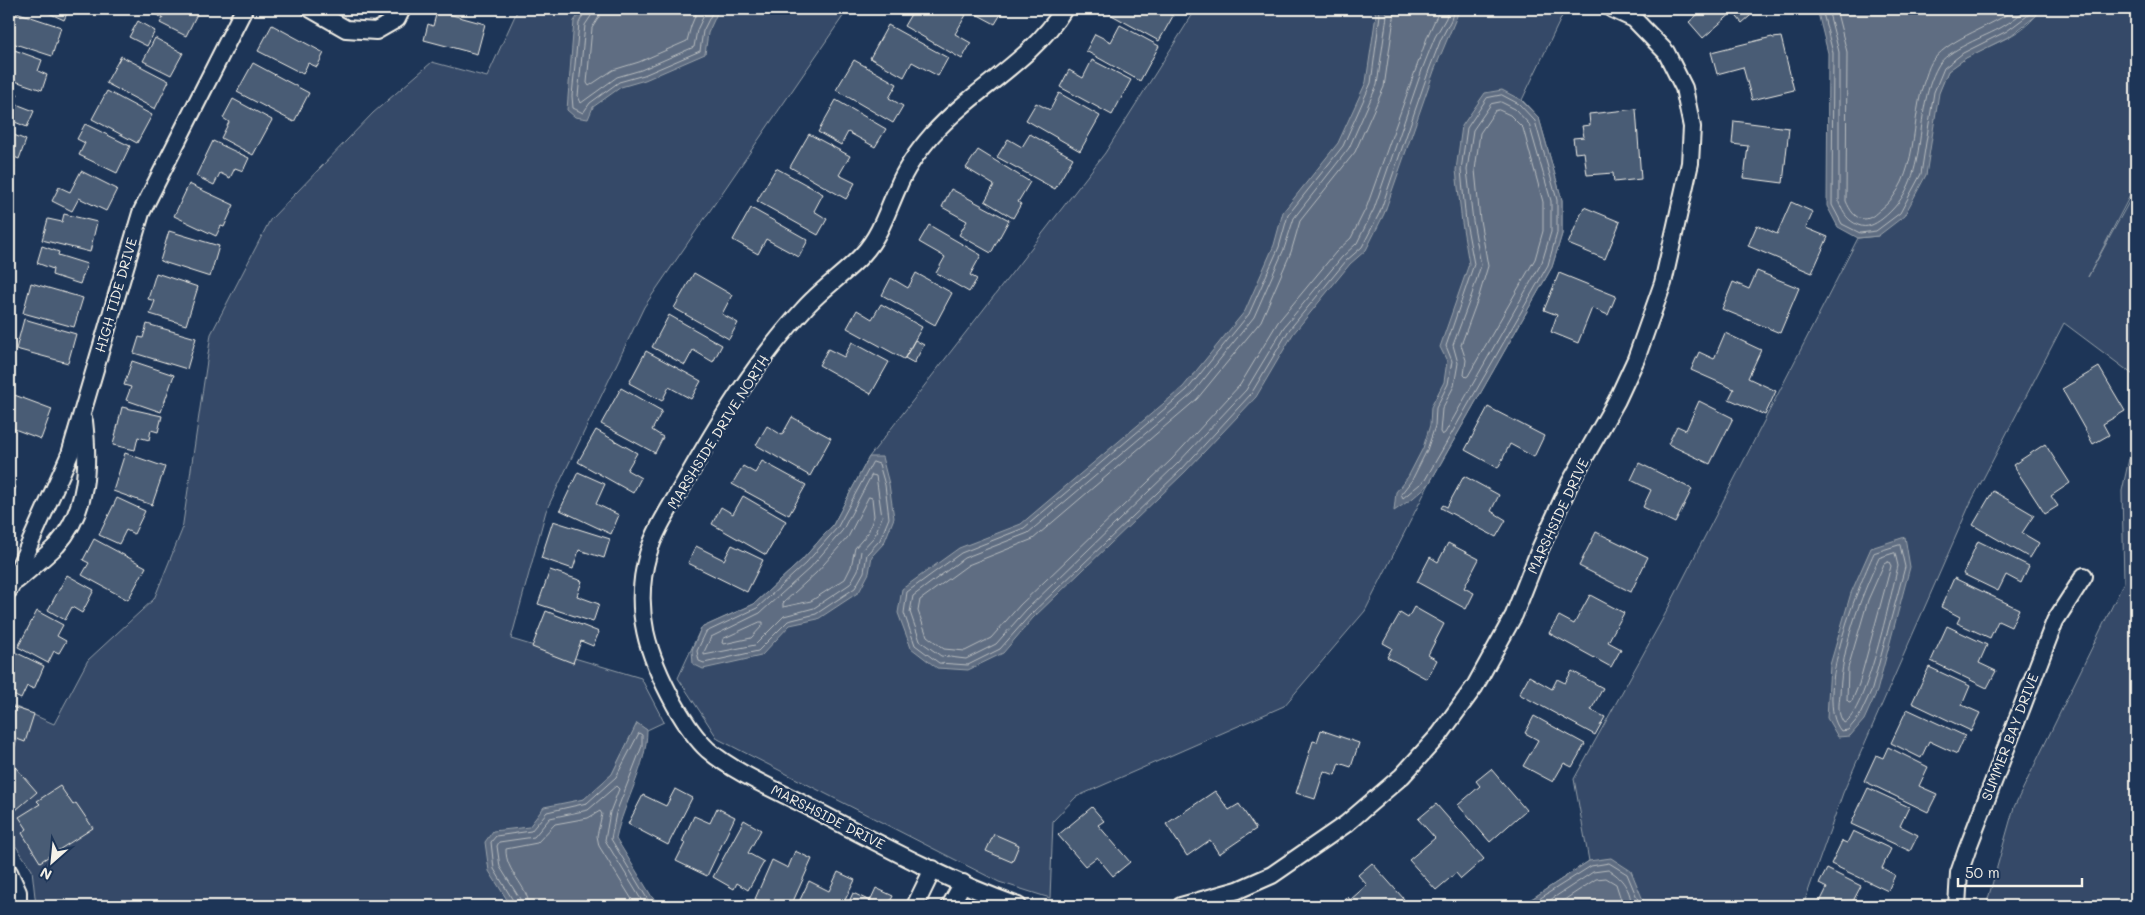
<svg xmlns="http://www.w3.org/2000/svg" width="2145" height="915" viewBox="0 0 2145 915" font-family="Mali,sans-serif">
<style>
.green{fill:#354a67;stroke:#949ea8}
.water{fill:#5e6d82;stroke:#9aa2ab}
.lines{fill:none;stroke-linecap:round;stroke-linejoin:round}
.shore{stroke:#b8bcbf;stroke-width:1}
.building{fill:#485b74;stroke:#f4f1e8}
.minor-casing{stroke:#f4f1e8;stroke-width:20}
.minor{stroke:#1d3557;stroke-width:16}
.labels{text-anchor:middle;stroke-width:5;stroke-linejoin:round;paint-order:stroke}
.street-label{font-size:14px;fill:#f4f1e8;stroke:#1d3557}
</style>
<rect width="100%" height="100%" fill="#1d3557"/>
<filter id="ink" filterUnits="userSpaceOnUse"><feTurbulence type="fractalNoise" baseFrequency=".02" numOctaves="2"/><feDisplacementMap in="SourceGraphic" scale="10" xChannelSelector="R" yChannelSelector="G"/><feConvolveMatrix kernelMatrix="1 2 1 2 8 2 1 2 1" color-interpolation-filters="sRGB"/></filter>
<g filter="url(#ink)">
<g class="green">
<path d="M518,9H848L644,307L546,511L511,639L641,678L664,722L647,730L637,724L612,774L584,800L610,906H36L32,870L9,836V704L54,724L88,660L154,599L182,530L211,334L270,220L373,113L432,62L487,77Z"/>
<path d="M1196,9H1560L1565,10L1522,100L1539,118L1562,200V234L1552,267L1429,484L1365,611L1284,706L1076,797L1053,821L1050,898L999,882L718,739L678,678L701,628L754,604L802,560L833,525L869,457L1105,153Z"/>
<path d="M2040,9H2136V184L2088,277L2136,189V377L2064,323L1970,504L1843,793L1803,906H1517L1533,898L1589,861L1574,779L1662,620L1858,238L1878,236L1948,71C1954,66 1960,61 1967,57C1991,44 2027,34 2040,9Z"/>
<path d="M2136,427V906H1986L2014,807L2124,582L2122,491Z"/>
</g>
<g class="water">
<path d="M583,9H719L708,33L705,54L645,80L621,87L593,107L588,119L575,117L567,110L574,21Z"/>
<path d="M1374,9H1458L1459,11L1434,71L1384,214L1366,250L1350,264L1293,334L1256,397L1185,472L1033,618L1003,653L968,670L937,668L911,648L898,613L902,589L959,548L1021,524L1183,387L1245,311L1274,245L1283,212L1338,143L1366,82L1376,15Z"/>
<path d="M1817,9H2040L2036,16L2010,36L1966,58L1948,71L1939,93L1926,175L1904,216L1878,236L1858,238L1838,227L1827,206L1828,53Z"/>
<path d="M1502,90L1521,100L1539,118L1562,200V234L1552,267L1429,484L1413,498L1394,511L1396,492L1408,477L1423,448L1430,425L1431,407L1444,382L1447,361L1440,347L1469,264L1462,223L1456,170L1462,126L1485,93Z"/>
<path d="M869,457H882L889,484L894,518L884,543L872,556L869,573L859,592L818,619L790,625L761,656L703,669L693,664L692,650L701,628L754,604L802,560L833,525Z"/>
<path d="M1905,537L1910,567L1877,691L1864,720L1850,736L1838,737L1827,718L1830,665L1851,593L1871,548Z"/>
<path d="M637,723L647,730C647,766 624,802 616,838L652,897L662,906H511L489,871L485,842L493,831L529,827L544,807L584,799L612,774Z"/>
<path d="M1611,858L1631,871L1643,900L1642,906H1517L1533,898L1589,861Z"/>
</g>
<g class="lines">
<g class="shore">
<path d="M586,9L579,23L572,96L573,108L583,113L590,103L619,82L644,75L700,51L703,31L714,9"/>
<path d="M592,9L591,16L585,25L578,96L581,103L617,77L641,70L694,47L697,30L707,9"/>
<path d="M600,9L599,17L592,28L587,83L589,86L613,70L639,62L687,41L691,26L698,9"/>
<path d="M1379,9L1380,15L1371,83L1343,146L1288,215L1279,247L1249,314L1187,390L1024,528L961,553L907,592L904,613L915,645L939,663L968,665L1000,649L1030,615L1182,469L1251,394L1289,330L1346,261L1362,247L1380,212L1429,70L1441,39L1451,20L1454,9"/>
<path d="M1385,9L1387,16L1377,85L1349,148L1294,218L1284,249L1254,317L1192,394L1028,533L964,558L913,596L910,612L920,641L941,656L966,659L996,644L1026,610L1177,464L1246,390L1284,327L1342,257L1357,243L1374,209L1423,67L1435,37L1446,18L1448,9"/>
<path d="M1393,9L1394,18L1384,87L1355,152L1300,221L1291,252L1261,321L1197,399L1033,539L968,565L920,600L918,611L927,636L944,649L965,651L991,638L1020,605L1172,459L1240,385L1278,322L1336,252L1351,238L1367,206L1428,35L1440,9"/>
<path d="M1822,9L1833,53L1832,205L1842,224L1860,233L1876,231L1900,213L1921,174L1934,92L1944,68L1963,53L2007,31L2031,13L2034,9"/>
<path d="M1828,9L1839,52V203C1844,214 1847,220 1858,225C1867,229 1875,224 1882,219C1934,178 1910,116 1938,66C1946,50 1987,36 2002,27C2011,22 2019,15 2027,9"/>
<path d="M1836,9L1847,52L1846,201C1850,210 1854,218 1864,219C1871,219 1875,214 1880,210C1921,179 1909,119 1926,76C1928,70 1930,63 1934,59C1952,37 1991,27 2015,9"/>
<path d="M1502,95L1519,104L1535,121L1557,200V233L1548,265L1425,480L1403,498L1401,494L1412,480L1427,450L1435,426L1436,408L1448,384L1452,361L1446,346L1474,264L1466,222L1461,170L1467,128L1487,98Z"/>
<path d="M1501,102L1515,109L1529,124L1551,201V232L1542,262L1445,433L1442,435L1440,432L1442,409L1454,386L1458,363L1453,345L1472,294L1481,265L1473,221L1467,170L1473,130L1491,104Z"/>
<path d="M1499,110L1510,115L1523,128L1543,202V231L1535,259L1468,376L1466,377L1464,375L1466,360L1461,345L1479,296L1488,266L1480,220L1475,170L1480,133L1495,111Z"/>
<path d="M873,462L879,464L885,485L889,518L880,540L867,554L864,572L855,588L816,614L788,621L758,651L704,663L699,661L697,651L706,632L757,608L806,563L837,528Z"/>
<path d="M872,475L876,476L882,517L874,537L861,551L858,570L850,584L814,608L784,616L755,645L704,655V652L711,637L760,613L810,568L842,531Z"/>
<path d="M869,497L872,498L874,516L868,533L855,548L851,567L845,579L811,601L783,607V603L816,573L848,537Z"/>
<path d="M1900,545L1905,567L1872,689L1859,717L1848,730L1841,731C1813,698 1857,589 1874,553Z"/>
<path d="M1895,553L1898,566C1891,594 1866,713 1844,723C1837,714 1839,704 1840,694C1842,646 1859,601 1879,558Z"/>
<path d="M1889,562L1891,566L1859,684L1852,701L1849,702L1847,700L1848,668L1868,600L1884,564Z"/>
<path d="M760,622H763V625L751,638L724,644L722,643L723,639Z"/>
<path d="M515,906L514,902L494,869L491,842L496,836L531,831L547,812L587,803L616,777L639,733L642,735V746L616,813L611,839L648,900L655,906"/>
<path d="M521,906L520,899L500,867L497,846L499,842L534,837L550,818L588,810L616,786L619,789L610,812L605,840L645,906"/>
<path d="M529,906C528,885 505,872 506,849L537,843L555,824L588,818L600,811L602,814L597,836L599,846L636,906"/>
<path d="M1528,906L1591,866L1609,863L1627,874L1638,900L1637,906"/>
<path d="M1541,906L1593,872L1608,870C1621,876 1632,891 1631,906"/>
<path d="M1555,906L1596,879L1606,878L1616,884L1623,906"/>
</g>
</g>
<g class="building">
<path d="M40,9H69L64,20Z"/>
<path d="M145,9H187L197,14L186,36L160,23L163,18Z"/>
<path d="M914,9H954L966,15L955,34L971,43L962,59L904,26Z"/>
<path d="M967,9H1004L995,24Z"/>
<path d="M1110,9H1165L1164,11L1173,16L1159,41L1108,13Z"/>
<path d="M1704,9H1758L1742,23L1733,12L1703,38L1689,22Z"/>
<path d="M10,10L61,27L52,56L9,42Z"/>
<path d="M437,11L485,24L477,54L424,40L428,24L433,26Z"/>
<path d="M138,21L155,31L147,46L129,37Z"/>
<path d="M272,25L324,53L317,67L308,63L303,74L258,51Z"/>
<path d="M888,25L948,58L938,76L912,62L904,77L870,58Z"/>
<path d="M1120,25L1159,46L1140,81L1086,51L1095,34L1111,42Z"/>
<path d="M1772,37L1773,38L1781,37L1794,90L1752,100L1743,67L1717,74L1711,52Z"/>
<path d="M155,38L183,53L171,75L143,61Z"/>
<path d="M9,48L42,60L38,71L47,75L42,90L9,79Z"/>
<path d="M121,56L169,81L155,109L106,83Z"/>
<path d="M854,60L897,84L889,98L903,106L893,123L836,90Z"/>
<path d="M1092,60L1131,80L1112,115L1060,87L1069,70L1083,78Z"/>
<path d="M253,63L309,93L294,122L237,92Z"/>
<path d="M9,90L18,94L9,113Z"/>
<path d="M107,91L152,115L137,143L92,119Z"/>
<path d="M1059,93L1100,116L1080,151L1026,120L1036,103L1050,110Z"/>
<path d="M233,99L272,120L253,155L221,138L229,122L223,118Z"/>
<path d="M836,100L886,129L875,147L848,132L841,145L818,132Z"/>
<path d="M16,104L34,111L27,127L10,120Z"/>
<path d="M1636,109L1641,179L1614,182L1613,173L1587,175L1584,152L1575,153L1573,138L1584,137L1582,126L1590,125L1589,114Z"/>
<path d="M1734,121L1789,128L1783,183L1744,178L1748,146L1732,144Z"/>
<path d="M85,124L130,146L117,173L79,155L85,143L77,139Z"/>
<path d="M9,133L26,140L19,159L9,155Z"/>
<path d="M809,134L850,156L839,175L855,183L846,199L790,167Z"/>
<path d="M1030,134L1073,158L1055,189L997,157L1008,139L1022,147Z"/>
<path d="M213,141L249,158L243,171L235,168L230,178L220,173L214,185L196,176Z"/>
<path d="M978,150L1030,182L1018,202L1021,204L1013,218L985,201L994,185L966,168Z"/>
<path d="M9,164L15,166L9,187Z"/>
<path d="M776,168L823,194L814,211L827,219L818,235L757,201Z"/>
<path d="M81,171L117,189L106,211L79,198L72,211L52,201L59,187L70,192Z"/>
<path d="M189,184L234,205L224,227L221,226L216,236L174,216Z"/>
<path d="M951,189L1009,220L991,253L959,235L967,221L942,207Z"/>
<path d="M1791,202L1813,212L1806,228L1828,237L1812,273L1748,246L1757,225L1777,234Z"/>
<path d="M1584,207L1620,222L1605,259L1568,244Z"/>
<path d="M751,208L808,240L799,257L766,239L758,254L733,240Z"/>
<path d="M64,214L97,222L90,252L42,240L48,219L62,222Z"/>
<path d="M929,225L981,255L970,275L977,279L969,292L936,273L945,257L919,242Z"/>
<path d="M169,231L219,246L210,277L160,261Z"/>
<path d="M42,246L59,252L58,255L87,264L80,284L52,275L53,269L37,263Z"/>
<path d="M1757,271L1799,288L1780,333L1722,309L1733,282L1749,289Z"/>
<path d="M156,273L198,287L186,325L150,314L155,301L148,299Z"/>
<path d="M694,273L732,295L722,314L738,323L729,339L674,308Z"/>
<path d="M916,273L952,293L935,325L882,295L891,278L908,288Z"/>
<path d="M1559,273L1616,296L1608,315L1592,308L1578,343L1551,332L1557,315L1544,310Z"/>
<path d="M31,283L83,298L74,327L23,313Z"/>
<path d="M881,304L922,327L904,359L847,328L857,310L872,319Z"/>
<path d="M669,315L722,345L713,362L693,350L685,365L652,347Z"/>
<path d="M24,319L76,334L68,363L16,349Z"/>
<path d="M147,324L196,338L187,369L134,353L139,337L143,338Z"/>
<path d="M1725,333L1761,350L1748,378L1776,391L1765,415L1729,399L1734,389L1691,370L1699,352L1714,359Z"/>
<path d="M915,340L924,345L914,363L905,358Z"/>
<path d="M852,342L889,362L871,394L819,365L828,349L844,357Z"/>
<path d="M646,351L701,381L691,399L669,387L662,401L629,383Z"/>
<path d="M132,361L174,375L161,412L126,400L131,387L124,385Z"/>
<path d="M2099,367L2125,411L2103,424L2109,435L2093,444L2062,389Z"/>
<path d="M621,388L662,411L652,430L663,437L655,453L601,424Z"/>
<path d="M9,393L52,409L41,439L9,427Z"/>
<path d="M1699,401L1733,418L1710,464L1668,444L1677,426L1686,430Z"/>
<path d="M122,407L162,416L158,432L151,430L149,440L138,437L135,450L113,445Z"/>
<path d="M1488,407L1544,436L1534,457L1510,444L1498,468L1465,450Z"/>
<path d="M792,417L831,438L810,476L756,445L767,426L782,435Z"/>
<path d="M596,430L637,453L627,470L641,478L633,493L578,462Z"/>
<path d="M2045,444L2070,483L2051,496L2058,506L2045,514L2013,465Z"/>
<path d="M125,453L165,467L152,505L113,491Z"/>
<path d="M762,461L806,485L789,515L732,484L743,466L755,473Z"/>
<path d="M1639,463L1692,489L1675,523L1643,507L1651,490L1631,480Z"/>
<path d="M578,472L605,484L596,504L619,515L611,534L560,510Z"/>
<path d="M1464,476L1499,495L1491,511L1506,520L1496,537L1441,508L1443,505L1447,507Z"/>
<path d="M9,483L16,487L9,502Z"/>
<path d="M1993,491L2034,515L2022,533L2039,543L2030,558L1973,525Z"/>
<path d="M743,496L786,521L766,555L712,524L721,507L733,514Z"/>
<path d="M117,498L145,511L134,534L126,530L119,544L99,535Z"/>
<path d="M553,521L610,539L604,558L579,550L573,569L541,558Z"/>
<path d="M1596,532L1648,557L1631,592L1579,566Z"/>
<path d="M94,539L146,567L128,600L82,575L89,563L83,560Z"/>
<path d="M1978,541L2029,566L2021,583L2006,575L1998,591L1963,574Z"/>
<path d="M1448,543L1479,559L1464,588L1474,593L1466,609L1417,582L1430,557L1438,562Z"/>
<path d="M732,545L763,560L747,592L688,563L696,546L724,560Z"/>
<path d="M550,570L582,581L577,596L599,604L593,622L538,604Z"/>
<path d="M67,575L94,590L82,613L72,607L65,620L48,610Z"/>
<path d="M1954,578L2019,609L2011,627L1998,621L1990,638L1957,623L1960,617L1941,607Z"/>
<path d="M1590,595L1624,613L1608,642L1621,649L1611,667L1549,633L1559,616L1574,624Z"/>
<path d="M1414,607L1444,624L1428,655L1437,660L1427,679L1387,657L1392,648L1383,643L1400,613L1408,618Z"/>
<path d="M37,611L63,625L57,636L66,641L59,653L54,651L48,663L18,647Z"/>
<path d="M546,611L599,632L593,646L581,641L573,663L532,647Z"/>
<path d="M1947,626L1987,645L1979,663L1996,671L1987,688L1931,661Z"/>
<path d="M15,652L44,666L34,689L27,686L21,699L9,693V665Z"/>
<path d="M1929,667L1970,686L1962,705L1980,713L1971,731L1912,703Z"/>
<path d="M1572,671L1603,688L1591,710L1605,717L1595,735L1519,694L1529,676L1552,689L1557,679L1565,683Z"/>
<path d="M9,706L34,714L25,742L17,739L14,749L9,747Z"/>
<path d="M1907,709L1965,736L1957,754L1929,741L1921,758L1891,743Z"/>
<path d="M1534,716L1585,744L1572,767L1564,763L1553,782L1523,766L1538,740L1525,733Z"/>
<path d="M1321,730L1359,743L1351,767L1339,763L1335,775L1324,771L1315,799L1296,793L1313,741L1317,742Z"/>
<path d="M1888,747L1928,767L1919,786L1937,794L1928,812L1864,781L1876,755L1883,758Z"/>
<path d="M9,760L37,792L9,816Z"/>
<path d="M1491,769L1526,810L1490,842L1458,805L1480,786L1476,781Z"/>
<path d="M60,786L73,805L76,803L93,828L40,862L22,833L27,829L19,817L40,804L37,801Z"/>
<path d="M1868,788L1909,807L1900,826L1918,835L1910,851L1851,824Z"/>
<path d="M675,789L692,798L668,845L628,824L643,795L666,806Z"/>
<path d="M1215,791L1229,810L1239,804L1256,829L1219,854L1210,840L1187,856L1166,824Z"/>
<path d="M1436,804L1484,859L1461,879L1456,873L1436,890L1409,860L1435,838L1418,819Z"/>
<path d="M1092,807L1104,821L1098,825L1130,862L1113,876L1097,857L1085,866L1058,835Z"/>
<path d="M717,808L735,817L707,876L676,861L685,843L682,842L694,816L710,823Z"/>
<path d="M744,820L761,830L748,853L764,862L748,890L737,883L734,889L713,877Z"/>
<path d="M1853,831L1891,849L1882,868L1895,875L1888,891L1831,864L1842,841L1847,843Z"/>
<path d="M994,834L1019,845L1012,862L986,851Z"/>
<path d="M795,851L812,859L791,906H770L755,899L772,860L788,868Z"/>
<path d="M1372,863L1404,899L1395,906H1338L1348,897L1350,900L1367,885L1358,875Z"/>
<path d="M1827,869L1861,886L1852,903L1859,906H1818L1827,888L1819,884Z"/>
<path d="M838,872L855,880L842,906H797L809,881L829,891Z"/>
<path d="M876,888L893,896L888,906H847L853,893L870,901Z"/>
</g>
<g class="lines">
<defs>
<g id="minor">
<path d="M311,9L346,29L376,31L397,19L402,9"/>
<path d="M16,581C30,569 44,558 57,545C88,510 89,465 84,421"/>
<path d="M9,590L70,454L141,213L244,9"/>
<path d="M9,872L18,892V906"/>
<path d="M915,906L933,869"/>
<path d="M950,906L963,883"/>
<path d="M1018,906C945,880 876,842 807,806C778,791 733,772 708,750C695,738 684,721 675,705C648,656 632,610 648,554C655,530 670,508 682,487C717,425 755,362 803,310C821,289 845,274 863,254C881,234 887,211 898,187C906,167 918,151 932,135C973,89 1031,62 1064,9"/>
<path d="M1181,906L1238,890L1272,875L1346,824L1402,776L1440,734L1475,686L1514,615L1540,549L1570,483L1617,400L1636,359L1663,283L1690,163L1692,127L1684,88L1666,52L1634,19L1612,9"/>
<path d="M1957,906L1959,873L1967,850L2055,621L2084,576"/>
</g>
</defs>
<use href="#minor" class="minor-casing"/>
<use href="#minor" class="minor"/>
</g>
</g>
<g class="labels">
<g class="street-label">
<text transform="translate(116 295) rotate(-74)" y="5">HIGH TIDE DRIVE</text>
<text transform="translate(718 432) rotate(-58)" y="5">MARSHSIDE DRIVE NORTH</text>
<text transform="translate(1558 516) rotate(-65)" y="5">MARSHSIDE DRIVE</text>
<text transform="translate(2010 737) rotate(-69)" y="5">SUMMER BAY DRIVE</text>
<text transform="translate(828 817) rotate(27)" y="5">MARSHSIDE DRIVE</text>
</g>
</g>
<rect width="2145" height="915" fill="none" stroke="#1d3557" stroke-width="30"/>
<rect x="15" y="15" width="2115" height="885" fill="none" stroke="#f4f1e8" stroke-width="2" filter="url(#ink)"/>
<g transform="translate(52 862) rotate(207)" stroke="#1d3557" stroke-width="4" paint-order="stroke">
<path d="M0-4L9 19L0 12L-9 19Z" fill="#f4f1e8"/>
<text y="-8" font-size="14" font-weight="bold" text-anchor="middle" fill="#f4f1e8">N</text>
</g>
<path d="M1958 878v8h124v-8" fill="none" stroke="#f4f1e8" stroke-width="2.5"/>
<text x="1965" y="878" font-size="15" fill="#f4f1e8" stroke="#1d3557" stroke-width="4" paint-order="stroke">50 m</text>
</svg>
